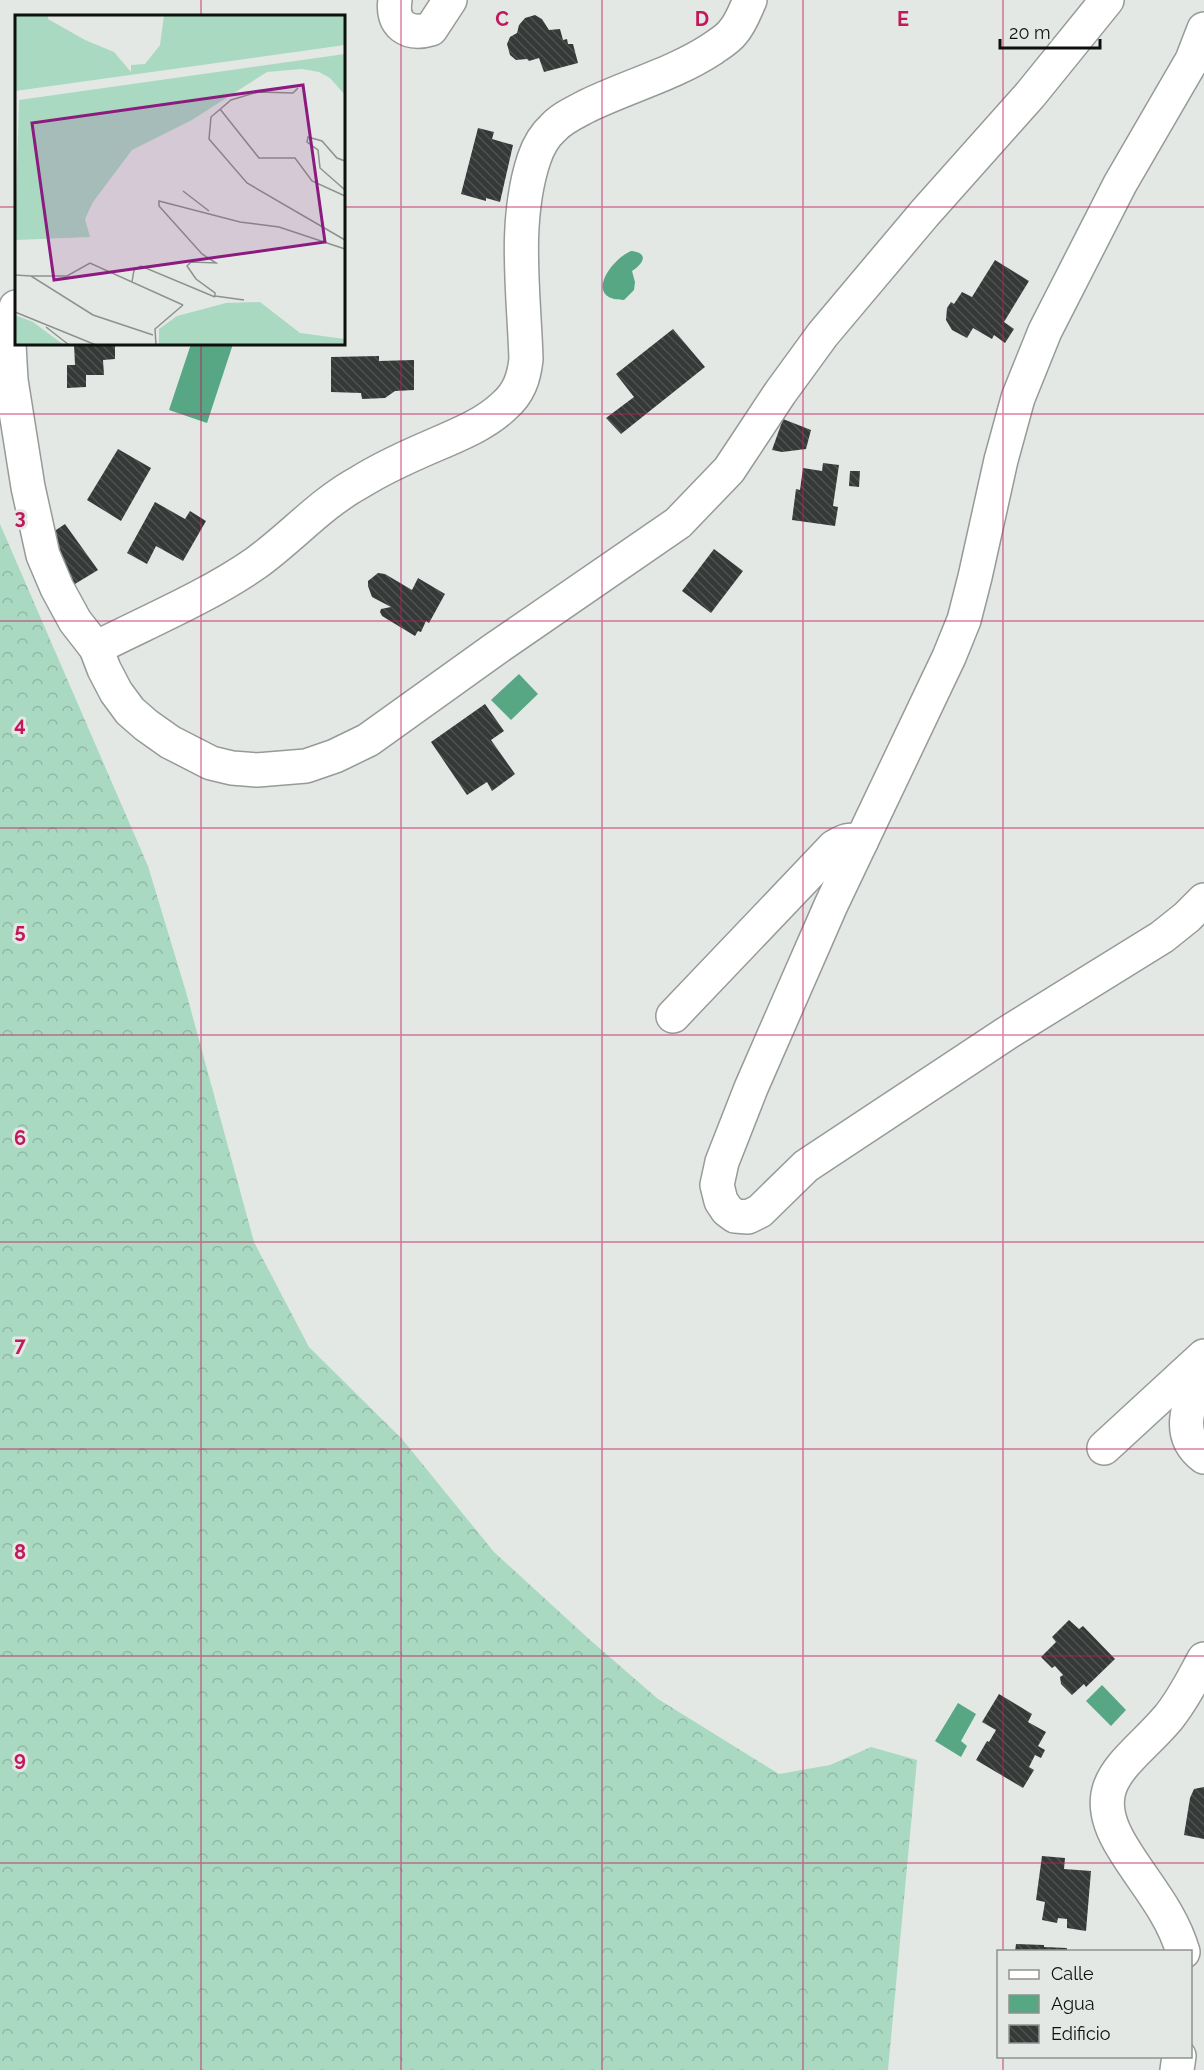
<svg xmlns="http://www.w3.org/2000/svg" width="1204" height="2070" viewBox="0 0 1204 2070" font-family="Raleway,sans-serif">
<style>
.forest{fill:url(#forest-crowns)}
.water{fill:#57a684}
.building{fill:url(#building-back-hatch)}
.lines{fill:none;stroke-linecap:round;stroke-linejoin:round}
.minor-casing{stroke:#969a98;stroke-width:36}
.minor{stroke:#fff;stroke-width:33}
.grid{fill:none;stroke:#c2185b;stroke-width:1.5;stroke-opacity:0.55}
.inset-road{fill:none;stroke:#8e928f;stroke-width:1.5}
.view{fill:#8b1b7e;fill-opacity:0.15;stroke:#8b1b7e;stroke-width:3}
.inset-edge{fill:none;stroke:#0e100f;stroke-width:3}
.grid-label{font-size:20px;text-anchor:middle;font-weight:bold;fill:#c2185b;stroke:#e3e8e5;stroke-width:6;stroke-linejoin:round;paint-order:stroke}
</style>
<defs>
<pattern id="forest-crowns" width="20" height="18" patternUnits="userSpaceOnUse" patternTransform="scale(1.5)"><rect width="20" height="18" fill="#aad9c2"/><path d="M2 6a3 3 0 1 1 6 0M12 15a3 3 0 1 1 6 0" fill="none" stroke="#91b9a6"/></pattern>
<pattern id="building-back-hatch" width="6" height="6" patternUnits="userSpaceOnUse" patternTransform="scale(1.5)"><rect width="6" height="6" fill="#353937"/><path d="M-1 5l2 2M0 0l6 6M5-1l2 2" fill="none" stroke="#4f5251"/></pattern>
</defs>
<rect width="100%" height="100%" fill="#e3e8e5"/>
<path class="forest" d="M0,524L148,866L186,992L254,1242L309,1347L402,1439L494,1552L589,1639L658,1699L779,1774L830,1765L871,1747L917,1760L888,2070H0Z"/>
<g class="water">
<path d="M631,251C650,253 643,264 632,271L635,282L634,290L624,300C583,300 610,260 631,251Z"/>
<path d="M191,344H233L207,423L169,410Z"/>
<path d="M519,674L538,694L511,720L491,700Z"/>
<path d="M1102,1685L1126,1710L1111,1726L1086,1701Z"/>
<path d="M958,1703L976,1714L961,1741L967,1746L961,1757L935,1741Z"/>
</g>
<g class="building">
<path d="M535,15L542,19L549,30L560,29L563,40L567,39L568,44H573L578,63L544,72L539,58L529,61L527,59L516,60L510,55L507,44L510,37L517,33L519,25L525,18Z"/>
<path d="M478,128L494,132L492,139L513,145L500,202L486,198V201L461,194Z"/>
<path d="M995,260L1029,281L1004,322L1014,329L1005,343L994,335L992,339L973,328L967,338L952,330L946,320L947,308L951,302L954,304L962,292L972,297Z"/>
<path d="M673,329L705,367L621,434L606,418L634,397L616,374Z"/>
<path d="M74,344H115V359L103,360L104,375H86V387L67,388V365H75Z"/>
<path d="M379,356V361L414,360V390L395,391L385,398L362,399L361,393L331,392V357Z"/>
<path d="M783,419L811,430L806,449L782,452L772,450Z"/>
<path d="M118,449L151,468L121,521L87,500Z"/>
<path d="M823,463L839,465L833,506L838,507L835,526L792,520L796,489L800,490L803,468L822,471Z"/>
<path d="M850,471H860L859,487L849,486Z"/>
<path d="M155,502L185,519L190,511L206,521L183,561L156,546L147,564L127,553Z"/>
<path d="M65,524L98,570L70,587L47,536Z"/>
<path d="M714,549L743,571L711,613L682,591Z"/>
<path d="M378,573L385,574L412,590L418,578L445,594L429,623L426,621L421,632L418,631L415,636L382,616L380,612L381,609L391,607L372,597L368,586V581Z"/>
<path d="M485,704L504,731L491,740L515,774L492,791L487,782L467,795L431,742Z"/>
<path d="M1069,1620L1079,1629L1083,1626L1115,1659L1086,1687L1084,1684L1072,1695L1061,1684L1060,1677L1063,1675L1055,1666L1052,1668L1041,1657L1056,1642L1052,1637Z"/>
<path d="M999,1694L1032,1714L1028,1722L1046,1732L1038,1746L1045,1750L1041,1758L1035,1755L1029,1767L1034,1770L1023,1788L976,1760L987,1741L989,1742L996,1730L982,1722Z"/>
<path d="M1204,1787V1839L1184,1835L1190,1798L1194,1789Z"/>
<path d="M1042,1856L1065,1858L1064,1869L1091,1871L1086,1931L1067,1928V1919L1058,1918L1057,1923L1042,1920L1045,1902L1036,1900Z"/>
<path d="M1016,1944L1044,1945V1947L1067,1948V1952H1015Z"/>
</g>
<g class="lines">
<defs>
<g id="minor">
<path d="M395,0C391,25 408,36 431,29L450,0"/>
<path d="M1204,29L1192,60L1120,184L1045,331L1018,398L1001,460L975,577L964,620L949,657L831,905L751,1088L722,1162L717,1185L721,1201L727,1210L735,1216L748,1217L760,1211L806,1166L1007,1033L1162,937L1187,917L1204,900"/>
<path d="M16,307L9,345L11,380L28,487L43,555L57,588L75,621L96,648L104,669L116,692L130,711L146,725L170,742L211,763L232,768L257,770L306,766L335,756L368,740L495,649L678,523L729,470L780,393L823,334L924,214L1030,95L1107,0"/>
<path d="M96,648C149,621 207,597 256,563C292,537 321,503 360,482C384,467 411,455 437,444C460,434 485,424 504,406C519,393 524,378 526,359C524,294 513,222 534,159C538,147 544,136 553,128C562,118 576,112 587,106C628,86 674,74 712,49C719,44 728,39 733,32C741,23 745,11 750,0"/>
<path d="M673,1016L834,847C844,841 849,838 861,842"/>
<path d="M1204,1379C1186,1403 1176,1436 1204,1457"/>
<path d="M1104,1448L1204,1356"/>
<path d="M1183,1952C1171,1911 1144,1883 1123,1848C1082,1783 1129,1764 1168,1718C1183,1700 1193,1679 1204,1659"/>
<path d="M1177,2070L1179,2056"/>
</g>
</defs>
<use href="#minor" class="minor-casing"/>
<use href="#minor" class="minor"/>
</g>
<path class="grid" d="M201,0V16M401,0V2070M602,0V2070M803,0V2070M1003,0V1952M0,207H16M344,207H1204M201,344V2070M0,414H1204M0,621H1204M0,828H1204M0,1035H1204M0,1242H1204M0,1449H1204M0,1656H1204M0,1863H1204M1003,2056V2070"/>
<g transform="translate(15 15)">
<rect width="330" height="330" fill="#e3e8e5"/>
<path d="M0,0H33V4L70,25L99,37L116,57V50L130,49L145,30L149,0H330V30L0,76ZM330,39V80L315,63L304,57L287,54L252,57L177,105L117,135L78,187L70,204L75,222L0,225L4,85ZM245,287L285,318L330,324V330H144V314L162,301L211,288ZM0,300L18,307L49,330H0Z" fill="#aad9c2"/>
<path class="inset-road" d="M283,73L278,78L243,77L216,85L196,102L194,124L232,168L330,225M205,94L244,143H280L297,166L330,181M330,146L322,143L307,126L293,122L292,127L303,135L305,153L330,175M168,176L194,196M0,260L16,261L78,300L138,320M16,261H52L75,248L168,290M117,267L119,255L126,251L200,282M200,281L229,285M200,282V278L181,264L172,251L176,247L201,248L187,239L144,191V186L225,207L264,212L330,234M0,297L81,330M31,312L54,330M141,330L140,314L168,290"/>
<path class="view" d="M288,70L310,227L39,265L17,108Z"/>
<rect width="330" height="330" class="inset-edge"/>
</g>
<g class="grid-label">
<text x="502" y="26">C</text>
<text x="702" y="26">D</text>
<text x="903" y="26">E</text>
<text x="20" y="524">3</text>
<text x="20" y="731">4</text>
<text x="20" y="938">5</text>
<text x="20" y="1145">6</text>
<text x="20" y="1352">7</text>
<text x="20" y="1559">8</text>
<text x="20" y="1766">9</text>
</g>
<rect x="997" y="1950" width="195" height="108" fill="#e3e8e5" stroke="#8e928f" stroke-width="1.5"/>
<rect x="1009" y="1970" width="30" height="9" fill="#ffffff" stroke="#8e928f" stroke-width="1.5"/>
<text x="1051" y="1980" font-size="18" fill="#0e100f">Calle</text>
<rect x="1009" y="1995" width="30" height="18" fill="#57a684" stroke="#8e928f" stroke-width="1.5"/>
<text x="1051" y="2010" font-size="18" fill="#0e100f">Agua</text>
<rect x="1009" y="2025" width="30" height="18" fill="url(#building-back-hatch)" stroke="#8e928f" stroke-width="1.5"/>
<text x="1051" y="2040" font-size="18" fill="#0e100f">Edificio</text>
<path d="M1000 39v9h100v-9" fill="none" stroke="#0e100f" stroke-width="3"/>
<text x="1009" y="39" font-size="18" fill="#0e100f" stroke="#e3e8e5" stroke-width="4.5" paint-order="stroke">20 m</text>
</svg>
